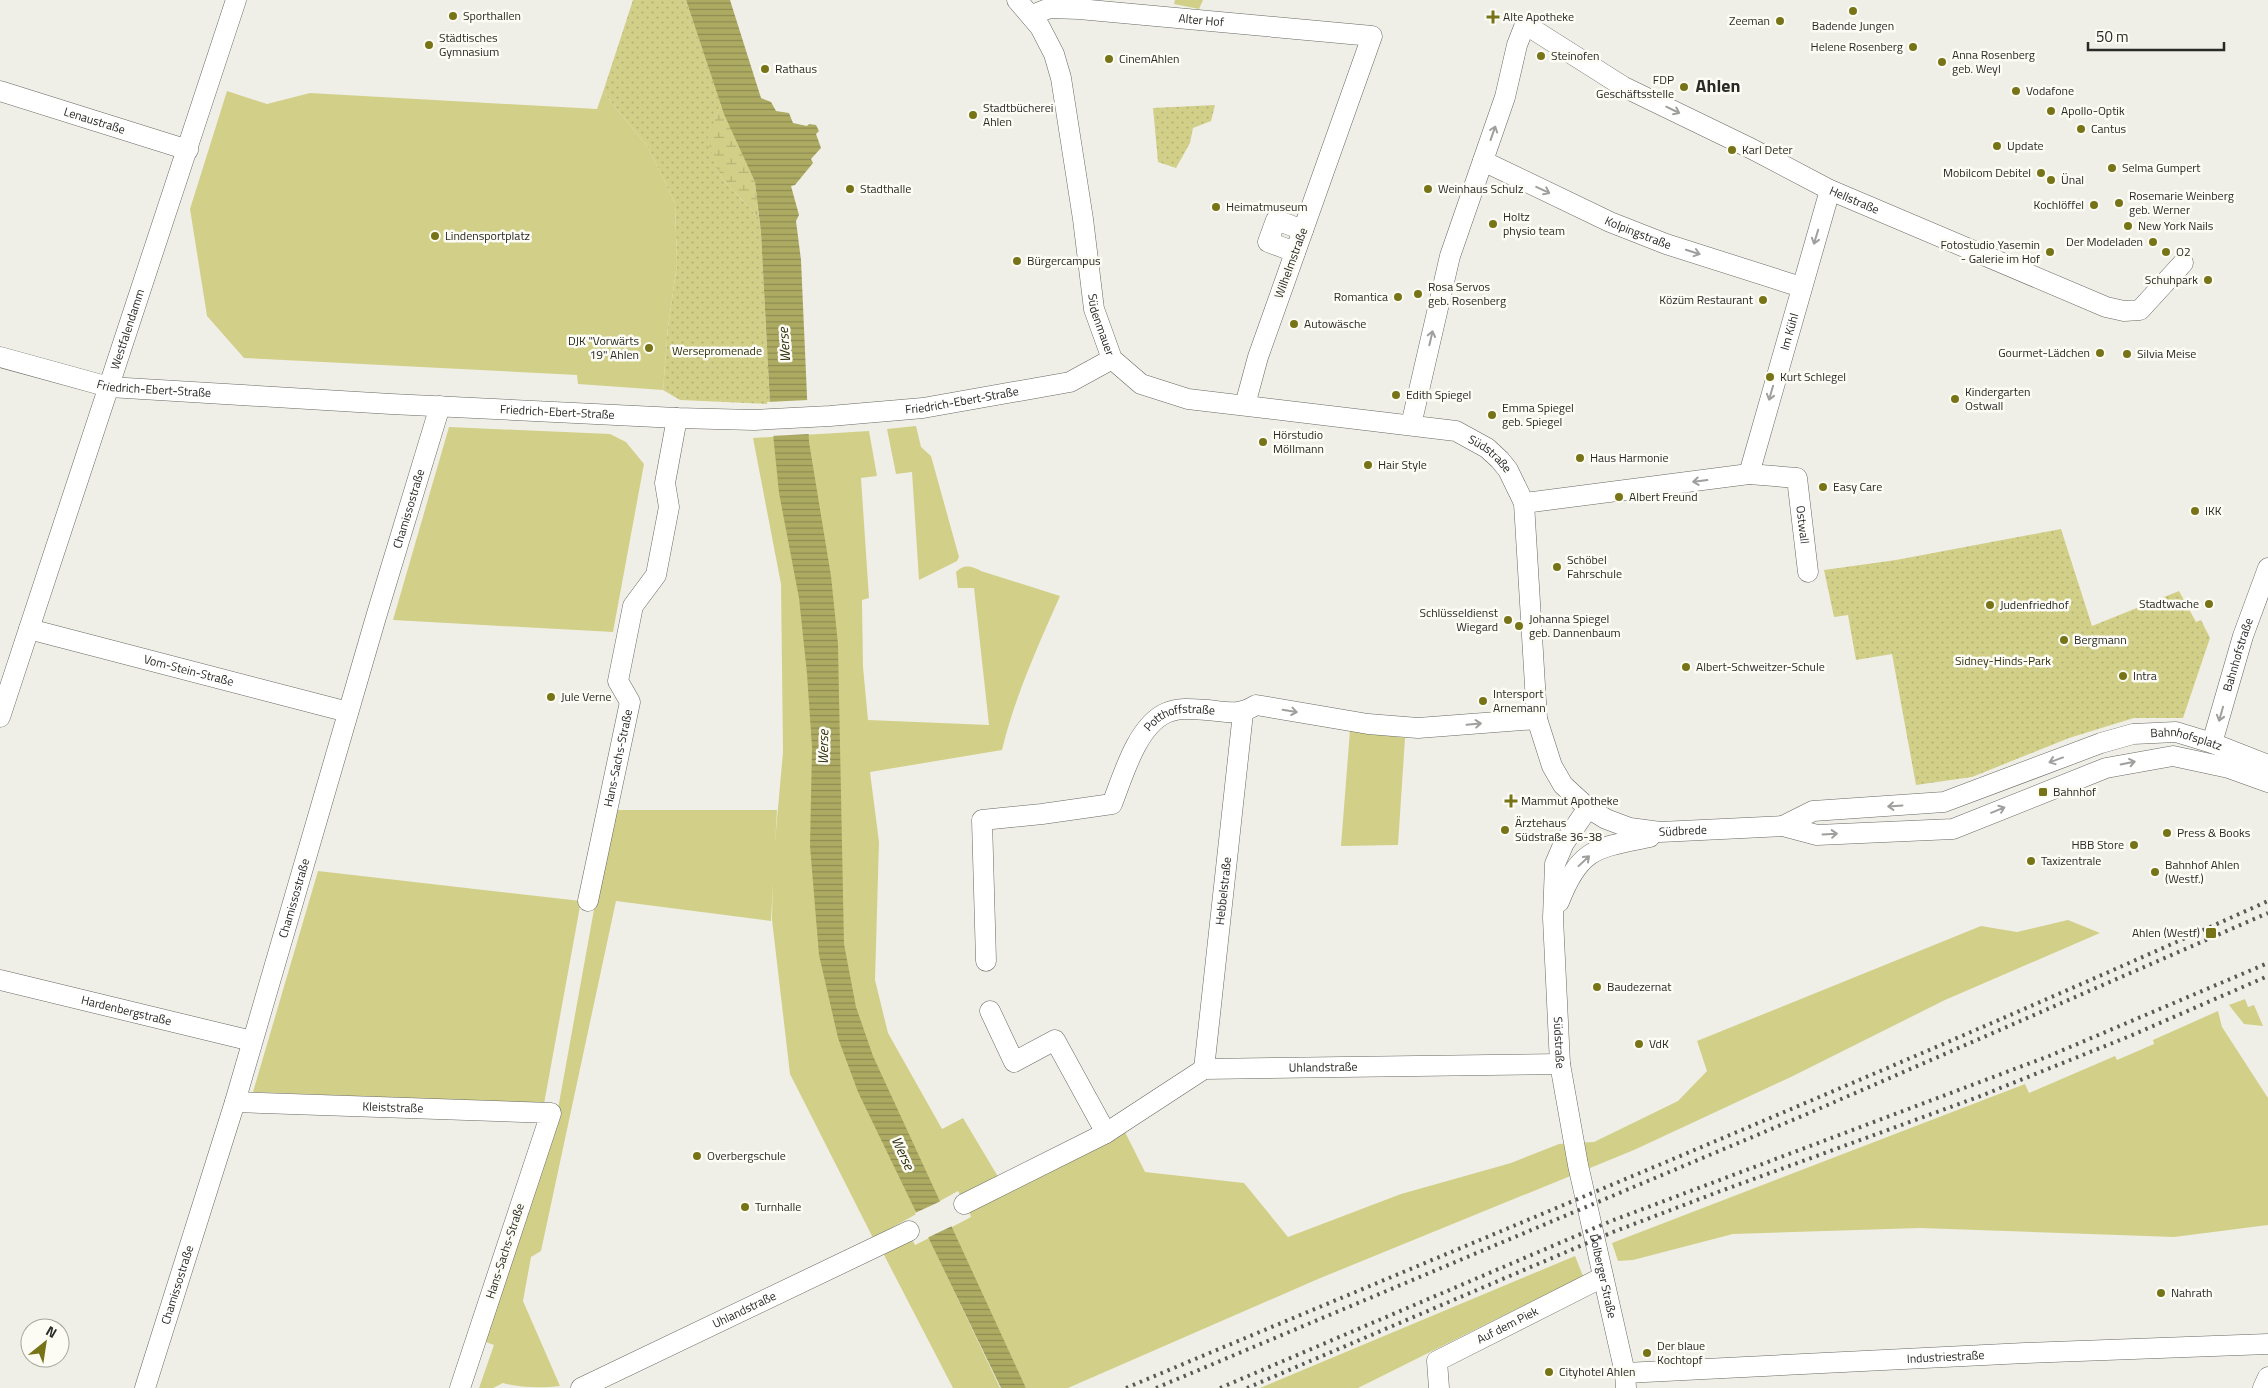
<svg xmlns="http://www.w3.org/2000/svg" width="2268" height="1388" viewBox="0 0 2268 1388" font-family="'Titillium Web',sans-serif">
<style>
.grass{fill:#d2d088}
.wetland{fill:url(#wetland-marsh)}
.park{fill:url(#park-dots)}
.water{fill:url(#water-rules)}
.pier{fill:#efefe8}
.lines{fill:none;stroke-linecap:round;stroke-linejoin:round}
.minor-casing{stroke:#686862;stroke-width:21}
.minor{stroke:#fff;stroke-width:20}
.rail{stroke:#595955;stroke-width:4;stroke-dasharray:2.5 5;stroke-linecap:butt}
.oneway{stroke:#9f9f9d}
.poi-dot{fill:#777317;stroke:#fcfcf5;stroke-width:2}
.labels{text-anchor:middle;stroke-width:5;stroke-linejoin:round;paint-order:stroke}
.poi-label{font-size:12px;fill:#292926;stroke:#fcfcf5;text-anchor:start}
.street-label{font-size:12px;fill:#292926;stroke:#fcfcf5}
.park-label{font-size:12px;fill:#323010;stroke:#fcfcf5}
.water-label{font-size:14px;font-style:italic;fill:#2c2b0a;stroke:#fcfcf5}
.district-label{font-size:18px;font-weight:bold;fill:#292926;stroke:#fcfcf5}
</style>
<defs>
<pattern id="wetland-marsh" width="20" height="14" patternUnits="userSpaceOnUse" patternTransform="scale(1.25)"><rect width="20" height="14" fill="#d2d088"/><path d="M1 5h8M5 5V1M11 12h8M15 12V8" fill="none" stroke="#b4b375"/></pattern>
<pattern id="park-dots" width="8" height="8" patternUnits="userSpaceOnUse" patternTransform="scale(1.25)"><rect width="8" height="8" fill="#d2d088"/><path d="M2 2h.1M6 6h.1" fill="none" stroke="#b4b375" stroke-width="1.8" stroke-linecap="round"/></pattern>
<pattern id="water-rules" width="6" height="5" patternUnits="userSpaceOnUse" patternTransform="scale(1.25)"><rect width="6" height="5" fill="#adab62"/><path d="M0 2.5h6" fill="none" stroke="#8d8b51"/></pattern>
</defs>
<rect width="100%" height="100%" fill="#efefe8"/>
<g class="grass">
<path d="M1175,0H1203L1199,9L1174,4Z"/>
<path d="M227,91L267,104L310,93L597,109L603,92L648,147L675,203L677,264L668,327L663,390L578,384L577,375L244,358L207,316L190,209Z"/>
<path d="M916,426L921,447L931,456L959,557L957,561L919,580L912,472L896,474L887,429Z"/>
<path d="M449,427L610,434L626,442L644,464L613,632L393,620Z"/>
<path d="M869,431L877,476L861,478L869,598L862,600L863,667L868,720L989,725L974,588H958L956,572C964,564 971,566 981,571L1060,596C1038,646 1015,696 1002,750L870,772L879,842L875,980L888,1033L942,1129L963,1118L1000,1180L961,1197L958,1191L873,1238L790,1074L772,920L773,864L783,752L781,584L753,438Z"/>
<path d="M1350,730L1405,738L1398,845L1341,846Z"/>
<path d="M612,810H777L771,921L616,901L541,1251L531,1257L523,1301L560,1386C543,1388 519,1388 503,1383L493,1388H479L494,1345L483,1341L556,1120Z"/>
<path d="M318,871L581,901L544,1104L253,1092Z"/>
<path d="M2068,920L2100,933L1945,1000L1793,1076L1634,1150L1318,1279L1068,1388H1026L950,1228L971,1217L969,1211L1124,1130L1145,1172L1244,1183L1288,1237L1401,1194L1511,1163L1559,1144L1594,1142L1678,1101L1707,1071L1697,1041L1981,926L2017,932Z"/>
<path d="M2245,999L2248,1007L2254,1005L2263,1026L2244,1024L2229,1005Z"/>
<path d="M2218,1011L2222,1027L2268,1098V1225L2174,1237L1920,1228L1733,1234L1633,1260L1618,1261L1612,1243L2025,1084L2029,1093L2115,1056L2117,1060L2154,1044L2153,1040Z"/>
<path d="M929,1238L1000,1388H953L883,1253L912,1239L915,1245Z"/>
<path d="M1575,1256L1583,1276L1358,1388H1260Z"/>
</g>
<path class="wetland" d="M721,104L755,182L759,218L722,179L706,140Z"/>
<g class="park">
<path d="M633,0H686L721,104L707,140L722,179L759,218L761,233L770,404L680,400L663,390L668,327L677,264L675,203L648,147L603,92Z"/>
<path d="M1215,105L1211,121L1193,128L1190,143L1176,168L1158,162L1153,108Z"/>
<path d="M2061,529L2092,626L2179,591L2196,622L2201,620L2210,638L2183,718H2134L2069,738L1972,777L1916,785L1892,654L1856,660L1848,615L1834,617L1824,570L1896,560Z"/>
</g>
<path class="water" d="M686,0H730L761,98L771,102L776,111L789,113L793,123L807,126L809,124L816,125L819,131L816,134L821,148L811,159L813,163L795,185L791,186L799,215L796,221L801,260L809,442L831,576L838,644L844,944L856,1007L873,1056L1026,1388H1001L858,1092L838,1038L819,955L810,846L812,747L807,674L799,598L779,493L770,404L761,233L755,182L724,114Z"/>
<g class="pier">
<path d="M808,400L810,434L771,436L767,402Z"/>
<path d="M941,1201L952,1226L927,1238L915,1213Z"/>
</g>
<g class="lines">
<defs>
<g id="minor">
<path id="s1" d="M1017,0L1040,27L1054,54L1061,78L1083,219L1094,309L1112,359L1141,384L1188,399L1456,431L1487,448L1500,460L1508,470L1524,503L1537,719L1552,766L1563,785L1588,808L1606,819L1630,828L1660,832L1783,826L1817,835L1953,829L2106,768L2173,756L2229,768L2268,782"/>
<path id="s2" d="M1032,15L1050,8L1079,9L1372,36L1258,357L1245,405"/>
<path id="s3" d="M0,91L188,150"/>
<path id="s4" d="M1483,161L1610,222L1666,244L1801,287"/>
<path d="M1295,252L1268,242L1276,220L1303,230"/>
<path id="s5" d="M0,357L109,387L391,404L677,418L754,420L830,416L923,408L1070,382L1112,359"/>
<path id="s6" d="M1411,425L1450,256L1505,97L1517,45L1524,27L1534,30L1624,87L1752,149L1830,190L2106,307L2124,311L2140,310L2183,263"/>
<path id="s7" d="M1749,474L1830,190"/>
<path id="s8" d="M1524,503L1749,474L1797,478L1808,572"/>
<path id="s9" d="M29,629L348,712"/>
<path id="s10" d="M0,717L236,0"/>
<path id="s11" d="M2212,743L2243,636L2268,568"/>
<path id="s12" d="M1588,808L1564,843L1555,864L1553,918L1560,1064L1578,1165L1625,1373L1626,1388"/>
<path id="s13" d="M1783,826L1813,811L1944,802L2101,743L2133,734L2176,732L2212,743L2268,765"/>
<path id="s14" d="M588,901L630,702L618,681L633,606L656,575L669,507L665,483L677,418"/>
<path d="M1559,902C1580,847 1597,848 1650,837"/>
<path id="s15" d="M986,961L982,820L1042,814L1112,804C1123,776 1137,726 1166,713C1179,707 1194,709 1208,710C1228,712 1238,716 1256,705L1368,724L1418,728L1537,719"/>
<path id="s16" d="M0,980L252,1041"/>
<path d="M990,1011L1014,1062L1055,1040L1106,1133"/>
<path id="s17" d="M1204,1069L1243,713"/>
<path id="s18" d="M235,1102L551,1113L460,1388"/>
<path id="s19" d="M964,1204L1106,1133L1204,1069L1560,1064"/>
<path id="s20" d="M1625,1373L2025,1353L2268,1344"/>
<path id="s21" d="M145,1388L235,1102L376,617L440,406"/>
<path id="s22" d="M581,1388L909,1231"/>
<path id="s23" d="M1439,1388L1437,1361L1603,1277"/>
<path d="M2263,1388L2268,1377"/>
</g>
</defs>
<use href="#minor" class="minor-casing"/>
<use href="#minor" class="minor"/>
<g class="rail">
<path d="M1126,1388C1507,1228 1891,1071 2268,901"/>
<path d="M1156,1388L1807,1114L2268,913"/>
<path d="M1220,1388L1611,1221L2049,1056L2268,963"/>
<path d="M1247,1388L1613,1232L1718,1192L1978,1097L2130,1036L2268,976"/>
</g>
</g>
<defs><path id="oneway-shaft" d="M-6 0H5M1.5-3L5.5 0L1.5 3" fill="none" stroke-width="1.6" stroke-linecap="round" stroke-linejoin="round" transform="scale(1.25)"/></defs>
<g class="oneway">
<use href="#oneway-shaft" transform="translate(1673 110) rotate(26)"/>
<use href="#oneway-shaft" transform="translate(1493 133) rotate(-71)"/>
<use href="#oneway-shaft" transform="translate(1543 190) rotate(25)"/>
<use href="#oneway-shaft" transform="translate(1816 237) rotate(107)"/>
<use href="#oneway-shaft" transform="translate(1693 252) rotate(18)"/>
<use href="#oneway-shaft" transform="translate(1431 338) rotate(-77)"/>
<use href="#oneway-shaft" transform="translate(1771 393) rotate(106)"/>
<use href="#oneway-shaft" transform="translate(1700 481) rotate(173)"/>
<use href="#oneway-shaft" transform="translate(1290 711) rotate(9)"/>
<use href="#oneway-shaft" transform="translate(2221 714) rotate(106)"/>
<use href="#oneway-shaft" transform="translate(1474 724) rotate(-5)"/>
<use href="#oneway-shaft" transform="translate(2056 760) rotate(160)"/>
<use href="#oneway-shaft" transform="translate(2128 763) rotate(-12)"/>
<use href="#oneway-shaft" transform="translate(1895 806) rotate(176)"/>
<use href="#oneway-shaft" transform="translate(1998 810) rotate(-22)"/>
<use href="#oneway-shaft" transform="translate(1830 834) rotate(-3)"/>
<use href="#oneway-shaft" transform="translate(1584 861) rotate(-43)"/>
</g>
<g class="poi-dot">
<circle cx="1853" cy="11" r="5"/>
<circle cx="453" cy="16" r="5"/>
<path d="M1490.5 9.5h5v5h5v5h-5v5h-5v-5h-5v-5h5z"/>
<circle cx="1780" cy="21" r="5"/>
<circle cx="429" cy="45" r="5"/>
<circle cx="1913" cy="47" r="5"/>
<circle cx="1541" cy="56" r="5"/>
<circle cx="1109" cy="59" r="5"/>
<circle cx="1942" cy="62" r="5"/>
<circle cx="765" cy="69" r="5"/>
<circle cx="1684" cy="87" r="5"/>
<circle cx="2016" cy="91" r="5"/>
<circle cx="2051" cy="111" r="5"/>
<circle cx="973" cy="115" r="5"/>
<circle cx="2081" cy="129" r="5"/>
<circle cx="1997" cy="146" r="5"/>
<circle cx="1732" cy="150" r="5"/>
<circle cx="2112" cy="168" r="5"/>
<circle cx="2041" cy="173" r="5"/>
<circle cx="2051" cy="180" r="5"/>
<circle cx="850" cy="189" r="5"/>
<circle cx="1428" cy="189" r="5"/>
<circle cx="2119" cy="203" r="5"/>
<circle cx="2094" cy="205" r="5"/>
<circle cx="1216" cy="207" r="5"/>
<circle cx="1493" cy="224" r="5"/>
<circle cx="2128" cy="226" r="5"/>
<circle cx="435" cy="236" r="5"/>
<circle cx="2153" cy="242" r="5"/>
<circle cx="2050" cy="252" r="5"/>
<circle cx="2166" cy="252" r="5"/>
<circle cx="1017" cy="261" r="5"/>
<circle cx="2208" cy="280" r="5"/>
<circle cx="1418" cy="294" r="5"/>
<circle cx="1398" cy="297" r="5"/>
<circle cx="1763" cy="300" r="5"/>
<circle cx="1294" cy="324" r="5"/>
<circle cx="649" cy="348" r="5"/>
<circle cx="2100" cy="353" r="5"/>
<circle cx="2127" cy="354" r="5"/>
<circle cx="1770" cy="377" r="5"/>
<circle cx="1396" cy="395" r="5"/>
<circle cx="1955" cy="399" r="5"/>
<circle cx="1492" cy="415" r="5"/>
<circle cx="1263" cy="442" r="5"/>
<circle cx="1580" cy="458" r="5"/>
<circle cx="1368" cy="465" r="5"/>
<circle cx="1823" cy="487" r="5"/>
<circle cx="1619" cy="497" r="5"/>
<circle cx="2195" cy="511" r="5"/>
<circle cx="1557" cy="567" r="5"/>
<circle cx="2209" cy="604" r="5"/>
<circle cx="1990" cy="605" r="5"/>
<circle cx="1508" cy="620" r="5"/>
<circle cx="1519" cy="626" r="5"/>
<circle cx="2064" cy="640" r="5"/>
<circle cx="1686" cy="667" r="5"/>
<circle cx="2123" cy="676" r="5"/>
<circle cx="551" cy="697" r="5"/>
<circle cx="1483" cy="701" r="5"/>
<rect x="2038" y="787" width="10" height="10" rx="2.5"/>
<path d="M1508.5 793.5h5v5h5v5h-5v5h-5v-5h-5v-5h5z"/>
<circle cx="1505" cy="830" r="5"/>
<circle cx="2167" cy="833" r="5"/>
<circle cx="2134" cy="845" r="5"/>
<circle cx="2031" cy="861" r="5"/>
<circle cx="2155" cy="872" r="5"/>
<rect x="2205" y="927" width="12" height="12" rx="2.5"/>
<circle cx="1597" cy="987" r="5"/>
<circle cx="1639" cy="1044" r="5"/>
<circle cx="697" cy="1156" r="5"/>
<circle cx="745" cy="1207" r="5"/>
<circle cx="2161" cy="1293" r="5"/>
<circle cx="1647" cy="1353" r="5"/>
<circle cx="1549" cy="1372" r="5"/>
</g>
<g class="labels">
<g class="poi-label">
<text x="463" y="20">Sporthallen</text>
<text x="1503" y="21">Alte Apotheke</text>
<text x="1770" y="25" text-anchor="end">Zeeman</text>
<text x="1853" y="30" text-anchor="middle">Badende Jungen</text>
<text x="439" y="42">Städtisches<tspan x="439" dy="14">Gymnasium</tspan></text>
<text x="1903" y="51" text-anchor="end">Helene Rosenberg</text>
<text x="1952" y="59">Anna Rosenberg<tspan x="1952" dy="14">geb. Weyl</tspan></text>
<text x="1551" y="60">Steinofen</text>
<text x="1119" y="63">CinemAhlen</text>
<text x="775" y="73">Rathaus</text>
<text x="1674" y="84" text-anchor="end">FDP<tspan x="1674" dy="14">Geschäftsstelle</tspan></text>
<text x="2026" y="95">Vodafone</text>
<text x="983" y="112">Stadtbücherei<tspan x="983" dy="14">Ahlen</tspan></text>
<text x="2061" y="115">Apollo-Optik</text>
<text x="2091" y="133">Cantus</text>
<text x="2007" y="150">Update</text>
<text x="1742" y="154">Karl Deter</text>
<text x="2122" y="172">Selma Gumpert</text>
<text x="2031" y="177" text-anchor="end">Mobilcom Debitel</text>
<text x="2061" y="184">Ünal</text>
<text x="860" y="193">Stadthalle</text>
<text x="1438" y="193">Weinhaus Schulz</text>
<text x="2129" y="200">Rosemarie Weinberg<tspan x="2129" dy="14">geb. Werner</tspan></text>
<text x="2084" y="209" text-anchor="end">Kochlöffel</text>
<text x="1226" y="211">Heimatmuseum</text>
<text x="1503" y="221">Holtz<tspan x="1503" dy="14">physio team</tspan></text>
<text x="2138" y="230">New York Nails</text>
<text x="445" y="240">Lindensportplatz</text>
<text x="2143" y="246" text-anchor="end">Der Modeladen</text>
<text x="2040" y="249" text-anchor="end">Fotostudio Yasemin<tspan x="2040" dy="14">- Galerie im Hof</tspan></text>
<text x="2176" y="256">O2</text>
<text x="1027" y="265">Bürgercampus</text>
<text x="2198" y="284" text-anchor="end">Schuhpark</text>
<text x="1428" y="291">Rosa Servos<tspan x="1428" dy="14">geb. Rosenberg</tspan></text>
<text x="1388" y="301" text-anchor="end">Romantica</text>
<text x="1753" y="304" text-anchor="end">Közüm Restaurant</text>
<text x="1304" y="328">Autowäsche</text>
<text x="639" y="345" text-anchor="end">DJK "Vorwärts<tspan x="639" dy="14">19" Ahlen</tspan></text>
<text x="2090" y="357" text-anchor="end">Gourmet-Lädchen</text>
<text x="2137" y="358">Silvia Meise</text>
<text x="1780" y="381">Kurt Schlegel</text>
<text x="1965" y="396">Kindergarten<tspan x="1965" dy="14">Ostwall</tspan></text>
<text x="1406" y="399">Edith Spiegel</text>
<text x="1502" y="412">Emma Spiegel<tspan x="1502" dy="14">geb. Spiegel</tspan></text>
<text x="1273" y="439">Hörstudio<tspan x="1273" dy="14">Möllmann</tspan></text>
<text x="1590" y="462">Haus Harmonie</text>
<text x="1378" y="469">Hair Style</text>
<text x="1833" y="491">Easy Care</text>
<text x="1629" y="501">Albert Freund</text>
<text x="2205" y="515">IKK</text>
<text x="1567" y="564">Schöbel<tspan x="1567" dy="14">Fahrschule</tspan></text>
<text x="2199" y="608" text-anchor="end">Stadtwache</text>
<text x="2000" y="609">Judenfriedhof</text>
<text x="1498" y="617" text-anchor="end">Schlüsseldienst<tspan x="1498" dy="14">Wiegard</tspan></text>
<text x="1529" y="623">Johanna Spiegel<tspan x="1529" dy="14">geb. Dannenbaum</tspan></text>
<text x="2074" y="644">Bergmann</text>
<text x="1696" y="671">Albert-Schweitzer-Schule</text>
<text x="2133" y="680">Intra</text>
<text x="1493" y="698">Intersport<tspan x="1493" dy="14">Arnemann</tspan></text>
<text x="561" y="701">Jule Verne</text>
<text x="2053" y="796">Bahnhof</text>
<text x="1521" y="805">Mammut Apotheke</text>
<text x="1515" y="827">Ärztehaus<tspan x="1515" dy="14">Südstraße 36-38</tspan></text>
<text x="2177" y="837">Press &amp; Books</text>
<text x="2124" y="849" text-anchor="end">HBB Store</text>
<text x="2041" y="865">Taxizentrale</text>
<text x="2165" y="869">Bahnhof Ahlen<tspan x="2165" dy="14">(Westf.)</tspan></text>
<text x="2200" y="937" text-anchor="end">Ahlen (Westf)</text>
<text x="1607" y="991">Baudezernat</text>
<text x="1649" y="1048">VdK</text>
<text x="707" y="1160">Overbergschule</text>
<text x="755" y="1211">Turnhalle</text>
<text x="2171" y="1297">Nahrath</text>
<text x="1657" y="1350">Der blaue<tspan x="1657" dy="14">Kochtopf</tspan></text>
<text x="1559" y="1376">Cityhotel Ahlen</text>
</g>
<g class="street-label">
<text dy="4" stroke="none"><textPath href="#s2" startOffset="171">Alter Hof</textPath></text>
<text dy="4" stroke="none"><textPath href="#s3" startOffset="99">Lenaustraße</textPath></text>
<text dy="4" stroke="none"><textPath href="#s6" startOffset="788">Hellstraße</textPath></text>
<text dy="4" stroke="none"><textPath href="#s4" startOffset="171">Kolpingstraße</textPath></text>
<text transform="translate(1291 263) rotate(-70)" y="4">Wilhelmstraße</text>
<text dy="4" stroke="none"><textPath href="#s1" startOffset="341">Südenmauer</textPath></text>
<text dy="4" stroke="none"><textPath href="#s10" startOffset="408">Westfalendamm</textPath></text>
<text dy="4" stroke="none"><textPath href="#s7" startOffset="148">Im Kühl</textPath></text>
<text dy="4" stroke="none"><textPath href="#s5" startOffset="158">Friedrich-Ebert-Straße</textPath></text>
<text dy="4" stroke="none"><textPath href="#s5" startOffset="968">Friedrich-Ebert-Straße</textPath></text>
<text dy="4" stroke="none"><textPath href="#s5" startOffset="562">Friedrich-Ebert-Straße</textPath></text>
<text dy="4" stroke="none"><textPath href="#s1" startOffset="776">Südstraße</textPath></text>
<text dy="4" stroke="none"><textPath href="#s21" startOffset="918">Chamissostraße</textPath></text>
<text dy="4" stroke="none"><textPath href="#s8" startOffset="322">Ostwall</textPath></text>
<text dy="4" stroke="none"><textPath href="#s11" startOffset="92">Bahnhofstraße</textPath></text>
<text dy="4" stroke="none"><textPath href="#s9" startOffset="165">Vom-Stein-Straße</textPath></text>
<text dy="4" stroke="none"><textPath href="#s15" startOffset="392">Potthoffstraße</textPath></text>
<text dy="4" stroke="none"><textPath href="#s13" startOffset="420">Bahnhofsplatz</textPath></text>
<text dy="4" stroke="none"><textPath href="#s14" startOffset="146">Hans-Sachs-Straße</textPath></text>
<text dy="4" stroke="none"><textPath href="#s1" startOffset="1259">Südbrede</textPath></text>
<text dy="4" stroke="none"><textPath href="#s17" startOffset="179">Hebbelstraße</textPath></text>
<text dy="4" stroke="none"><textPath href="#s21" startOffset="512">Chamissostraße</textPath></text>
<text dy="4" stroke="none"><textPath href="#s16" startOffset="130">Hardenbergstraße</textPath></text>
<text dy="4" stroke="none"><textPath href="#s12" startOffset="244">Südstraße</textPath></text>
<text dy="4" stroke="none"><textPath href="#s19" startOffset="395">Uhlandstraße</textPath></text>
<text dy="4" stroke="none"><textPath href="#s18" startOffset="158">Kleiststraße</textPath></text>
<text transform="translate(505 1251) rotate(-72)" y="4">Hans-Sachs-Straße</text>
<text dy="4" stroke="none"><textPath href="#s12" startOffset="482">Dolberger Straße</textPath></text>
<text dy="4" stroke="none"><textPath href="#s21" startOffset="108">Chamissostraße</textPath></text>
<text dy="4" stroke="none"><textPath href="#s22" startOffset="181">Uhlandstraße</textPath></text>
<text dy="4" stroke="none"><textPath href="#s23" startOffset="106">Auf dem Piek</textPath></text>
<text dy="4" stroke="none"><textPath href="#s20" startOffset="321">Industriestraße</textPath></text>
</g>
<g class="park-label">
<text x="717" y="355">Wersepromenade</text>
<text x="2003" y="665">Sidney-Hinds-Park</text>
</g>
<g class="water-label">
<text transform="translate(784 345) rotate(-94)" y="5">Werse</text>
<text transform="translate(823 747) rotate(-89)" y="5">Werse</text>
<text transform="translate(903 1153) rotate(65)" y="5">Werse</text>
</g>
<g class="district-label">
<text x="1718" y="92">Ahlen</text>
</g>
</g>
<g transform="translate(45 1343) rotate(30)"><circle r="24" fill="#fcfcf5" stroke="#a8a8a2"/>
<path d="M0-4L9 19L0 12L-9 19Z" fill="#777317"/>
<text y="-8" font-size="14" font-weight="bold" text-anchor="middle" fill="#292926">N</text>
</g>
<path d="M2088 42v8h136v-8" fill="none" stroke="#292926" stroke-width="2.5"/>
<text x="2096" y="42" font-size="15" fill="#292926" stroke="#fcfcf5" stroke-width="4" paint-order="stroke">50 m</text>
</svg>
